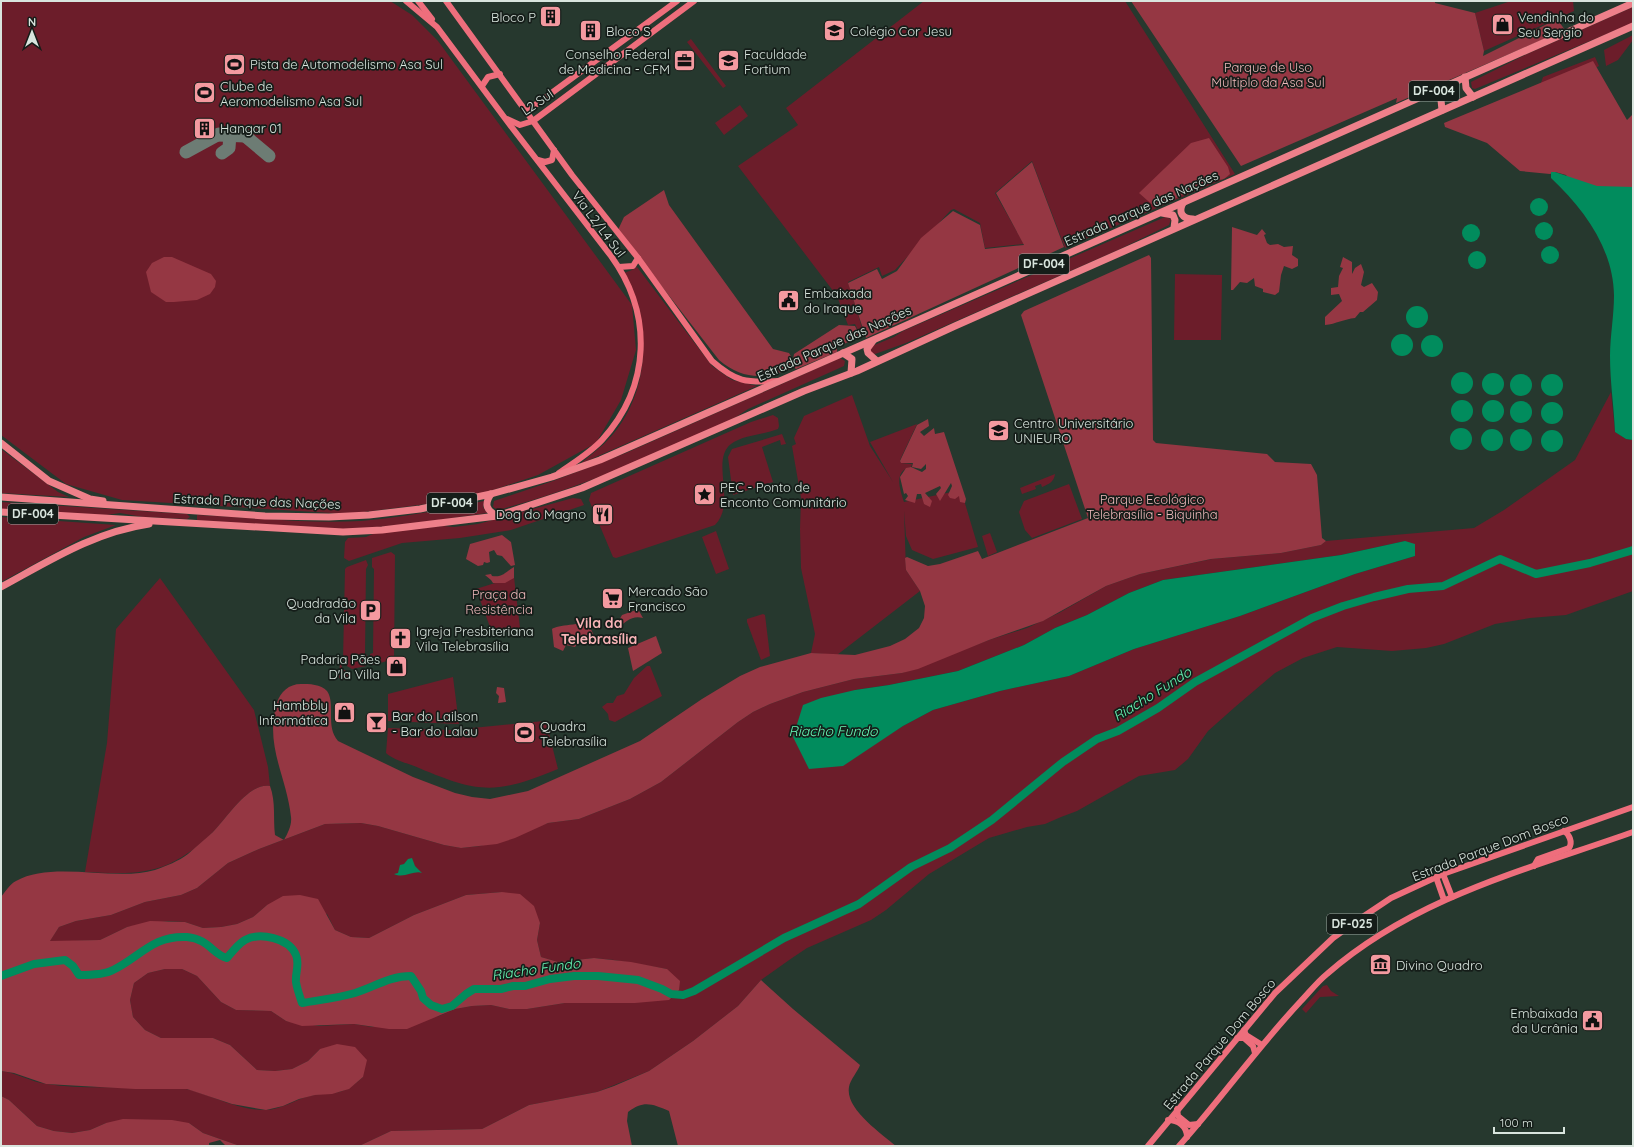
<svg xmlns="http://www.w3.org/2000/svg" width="1634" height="1147" viewBox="0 0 1634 1147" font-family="Quicksand,sans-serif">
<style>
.green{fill:#6c1d2a;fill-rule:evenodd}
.forest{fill:#953743}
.water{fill:#018c5d}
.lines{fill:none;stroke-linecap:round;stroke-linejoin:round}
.river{stroke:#018c5d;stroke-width:8}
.taxiway{stroke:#6d7c74;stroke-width:13}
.primary{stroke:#ee6e7c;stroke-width:6}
.trunk{stroke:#ee808a;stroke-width:7}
.labels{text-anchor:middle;stroke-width:3.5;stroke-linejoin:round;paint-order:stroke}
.shield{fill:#151d19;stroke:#9ea9a3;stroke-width:1}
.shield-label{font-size:12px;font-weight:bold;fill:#d9e5de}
.poi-label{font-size:13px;fill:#d9e5de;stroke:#151d19;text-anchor:start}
.park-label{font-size:13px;fill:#eeb9bb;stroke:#151d19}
.street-label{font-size:13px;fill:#d9e5de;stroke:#151d19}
.neighbourhood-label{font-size:14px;font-weight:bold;fill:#f8b4b7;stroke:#151d19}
.water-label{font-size:14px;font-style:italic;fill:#69f9b7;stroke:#151d19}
</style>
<rect width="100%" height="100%" fill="#26382e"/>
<g class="green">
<path d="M1,1H390L412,15L438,41L632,305L636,350L621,400L596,443L538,475L466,499L348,514L122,500L66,484L1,435Z"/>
<path d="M924,1H1125L1235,174L1065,248L1032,161L995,193L1024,244L985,248L980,223L954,209L951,210L895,270L882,276L879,267L848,282L864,334L860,335L855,324L848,325L837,296L738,166L798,125L786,108Z"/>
<path d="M1511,1H1573L1574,11L1484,51L1475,13Z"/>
<path d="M1633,7V23L1475,89L1472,88L1471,82L1527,54Z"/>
<path d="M1633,35V40L1618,60L1606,66L1604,50Z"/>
<path d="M691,39L726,86L723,88L687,42Z"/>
<path d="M1595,57L1599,66L1573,79L1579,115L1541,83L1543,77Z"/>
<path d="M740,105L748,116L724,135L715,123Z"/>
<path d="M1165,217L1171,219L1169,225L1118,250L906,343L875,354L871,353L870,348L872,346L894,337L903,331Z"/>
<path d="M637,267L712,366L732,380L757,386L580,464C588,457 596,451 604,444C650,400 654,327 624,273L632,270Z"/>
<path d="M1175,274L1222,275L1221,340H1174Z"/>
<path d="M840,358L845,361L844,366L748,409C723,427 691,439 663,451C608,474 556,495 498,510L493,507L494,501L553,481L626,453Z"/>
<path d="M1611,392L1615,432L1626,439L1633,440V591L1566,615L1530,618L1495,624L1444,644L1426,648L1392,651L1337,647L1303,658L1275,673L1235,707L1208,731L1188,759L1175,770L1139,776L1077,811L1061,817L1045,824L1027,827L989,838L929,874L886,910L871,920L807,948L792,958L761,980L738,1006L693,1041L649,1071L597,1092L529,1105L482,1129L391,1131L359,1146H240L203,1133L189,1123H106L90,1130L72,1133L54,1131L37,1126L9,1100L1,1096V1071C17,1073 31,1082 47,1084C93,1091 140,1084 186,1089C194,1090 202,1094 209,1096C227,1103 246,1110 265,1110C282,1110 297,1098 314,1095C339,1091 342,1096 363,1077L320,1049L308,1061L292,1069L275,1071L257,1070L230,1045L213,1038H161L145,1030L133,1017L130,1000L134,983L148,973L165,969H182L197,976L221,1002L236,1010L271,1011L286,1021L319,1026L354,1024L372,1027L439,1016L455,1009L472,1006L491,1005L509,1009H527L565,1003H635L667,969L614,960L594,958L558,962L541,957L537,940L540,923L502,892L466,895L414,915L369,938L351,937L335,930L327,914L267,905L253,917L237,924L221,927L203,928L185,922L168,921L127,927L100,940L49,942L59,927L76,921L111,915L145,902L181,895L197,888L228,863L259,849L325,824L361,823L378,826L444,845L461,848L480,846L548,823L579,819L630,799L661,782L738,722L753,712L770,704L803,692L854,679L902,673L989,640L1027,628L1059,613L1106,586L1140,574L1212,559L1281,553L1321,545L1326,541L1474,528L1504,510L1575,460ZM1405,541L1415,556L1355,574L1240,616L1134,649L1069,676L1000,691L933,710L903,726L873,745L855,690L889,685L958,671L1024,645L1055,628L1087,615L1129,593L1163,580L1341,555Z"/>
<path d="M852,395L870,446L893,482L870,442L917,424L900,460L901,463L912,464L911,467C893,471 900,489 904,502L961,490L978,547L933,559L912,550L906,536L904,511L906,570L920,591L837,655L811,653L815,634L801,568L800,529L801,498L792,446L796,444L794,438L804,416Z"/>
<path d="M773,415L778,418L779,426L778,429C763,435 743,435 731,444C710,460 737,503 715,525L616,558L613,557L589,500L591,493L751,422Z"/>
<path d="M782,434L786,444L781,445L780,440L762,447L773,482L733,495L728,457L732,449Z"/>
<path d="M1,449L58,492L69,497L1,493Z"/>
<path d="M1055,474C1054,482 1049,484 1042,487L1041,484L1035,486L1036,489L1022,494L1020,488Z"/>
<path d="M1069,484L1082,519L1032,538L1025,530L1019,512L1024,501Z"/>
<path d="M573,498L581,499L584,505L511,530L460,538L402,543L349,561L344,558L345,542L348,538L366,537L375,533L443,526L454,527L478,524Z"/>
<path d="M484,501L483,507L487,513L418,523L349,530L211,523L197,520V515C251,517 307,524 361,521C402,518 443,509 484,501Z"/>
<path d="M1,502L187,514L190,517L187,519L143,517L120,513L101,516L1,509Z"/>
<path d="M1,517L116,525L84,537L1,582Z"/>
<path d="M716,531L729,569L716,574L702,537Z"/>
<path d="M990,533L997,552L988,556L982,536Z"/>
<path d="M391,552L395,555L394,659L373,665L370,663V654L373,653L374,569L372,567V558Z"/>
<path d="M366,560L368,565L366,569L365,654L367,655L366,666L352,669L347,666L343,660L345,569L347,567Z"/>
<path d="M514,577L520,628L493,635L476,589Z"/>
<path d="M160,578L254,710L268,767L270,786C249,782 227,818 213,832C200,845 186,856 169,864C142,876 114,873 85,872L107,743L116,629Z"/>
<path d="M763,614L765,615L770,656L761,660L747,622V619Z"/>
<path d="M340,662L343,669L349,673V677L345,680L339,678Z"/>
<path d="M647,666H650L662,696L615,722L609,720L608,714L602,707L607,703H613L617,696L624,694L634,678Z"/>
<path d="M453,677L459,724L388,721V694Z"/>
<path d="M544,721L546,722L558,769C497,794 480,794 419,768C410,764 393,760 386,753L388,728L452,730Z"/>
<path d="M1327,985L1331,991L1339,996L1320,997L1306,1013L1302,1009L1323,986Z"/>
</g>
<g class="forest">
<path d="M1131,1H1435V3L1475,13L1484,51L1483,56L1557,19L1565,30L1396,103L1397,98L1241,166Z"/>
<path d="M1593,61L1627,120L1633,114V199L1620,267L1566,175L1555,172L1550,174L1520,171L1487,143L1445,127L1444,123Z"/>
<path d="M1209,138L1228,167L1230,174C1222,182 1218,181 1209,175L1199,187L1156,208L1139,193L1191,143Z"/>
<path d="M1032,162L1064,247L866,338L848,283L877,269L882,279L897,271L921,238L953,211L980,225L985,249L1024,245L996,193Z"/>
<path d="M664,190L669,205L773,349L789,353L792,358L790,369C763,380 742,379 719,360L618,230L624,217Z"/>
<path d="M1232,227L1257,235L1262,229L1266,234L1264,235L1267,243L1270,245L1278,244L1284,247L1293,246L1292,255L1298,259V266L1292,269L1284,266L1281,275L1279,292L1275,295L1263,292V289L1255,286L1254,278L1247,283L1240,282L1233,290H1231Z"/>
<path d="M1149,255L1151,258L1153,440L1156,443L1267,454L1275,462L1311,464L1317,475L1322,538L1326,541L1321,545L1281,553L1211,559L1140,574L1106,586L1043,621L989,640L918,669L902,673L854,679L803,692L770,704L753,712L738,722L661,782L630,799L579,819L548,823L515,838L497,844L461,848L444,845L378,826L361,823L325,824L259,849L228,863L197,888L181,895L145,902L111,915L76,921L59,927L50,941L100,940L127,927L150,921L185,922L203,928L221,927L237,924L253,917L267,905L283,896L300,895L318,899L335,930L351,937L369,938L414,915L466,895L502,892L520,894L534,906L540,923L537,940L541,957L558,962L594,958L631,962L667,969L680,981L679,990L669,1000L635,1003H565L527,1009H509L491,1005L472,1006L455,1009L407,1029H389L354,1024L302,1026L286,1021L271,1011L236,1010L221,1002L197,976L182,969H165L148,973L134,983L130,1000L133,1017L145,1030L161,1038H213L230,1045L257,1070L275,1071L292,1069L308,1061L320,1049L337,1044L355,1047L367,1060L363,1077L349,1089L332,1094L315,1095L299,1099L283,1106L266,1110L232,1104L187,1089H135L46,1084L14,1073L1,1071V897C5,892 10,884 16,881C53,860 115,882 155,870C166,866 179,861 188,854C196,847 205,839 213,832C227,818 249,782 270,786C276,802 273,819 275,835L284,840C288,833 292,825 291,817C287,777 264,745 277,703C280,692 289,684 301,684C309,684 321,684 327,691C336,704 325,726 338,741L413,777L455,793L472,797L490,799L528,791L640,741L702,699L740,676L760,667L811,653L855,655L890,646L905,639L919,628L924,618L925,606L920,591L906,570L905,558L907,557L928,566L940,564L978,551L982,559L1088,518L1021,315L1024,311Z"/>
<path d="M164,257H172L211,274L216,281L215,287L210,294L197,300L174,302H166L151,292L146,272L152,263Z"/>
<path d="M1343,257L1352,262V274L1355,268L1361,264L1364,272L1361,285L1364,287L1372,283L1378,292L1377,300L1363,312H1360L1355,318C1344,319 1336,324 1325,325V317L1342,301L1339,294L1331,295V288L1338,287L1339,276L1343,268L1340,267Z"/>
<path d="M839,325L855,326L860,336L842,345L841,339L837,341V352L796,369L792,366L794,354Z"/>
<path d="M928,419L929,426L920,432L924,436L934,428L935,434L944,432L966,499L965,503L960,502L959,496L955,499L950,498L948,495L952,486L951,483L940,501L936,494L941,488L940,486L925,493L932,501L930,507L924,504L921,494H917L915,503L905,500L908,496L906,493L904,494L900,477L906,468L911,467L922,472L926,469V464L921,469L912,467L913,463H901L900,461L917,425Z"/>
<path d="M502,535L511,542L515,565L511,566L502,556L497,555L494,550L489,552L490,562L487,563L484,562L483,565L478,566L466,559L470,544Z"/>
<path d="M514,567V578L505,583H493L491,580L485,575L491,574L492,576C503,578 506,571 514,567Z"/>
<path d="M636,610L639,611L643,618C633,615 625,621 618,629L616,626L622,615Z"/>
<path d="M591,622L590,627L594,636L585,639L583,635L575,647L566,645L563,651L554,647L552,629C557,625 582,624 591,622Z"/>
<path d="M656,636L662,653L633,671L628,648Z"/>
<path d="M497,687L504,688L506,702L498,703L499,696L496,693Z"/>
<path d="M761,980L793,1009L860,1065C858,1071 850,1080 849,1087C845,1109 881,1133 896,1146H678L669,1111C652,1104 644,1100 628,1112L627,1121L632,1146H359L391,1131L482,1129L529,1105L597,1092L614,1086L649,1071L693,1041L738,1006Z"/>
<path d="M1,1096L9,1100L37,1126L54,1131L72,1133L90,1130L106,1123L123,1119L172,1120L189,1123L203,1133L240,1146H226L220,1140L209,1143V1146H1Z"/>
</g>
<g class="water">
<path d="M1551,172H1555L1597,186L1633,187V440L1626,439L1615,432C1614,407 1610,382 1610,356C1610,336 1614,316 1614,295C1613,248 1584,209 1551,178Z"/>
<circle cx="1539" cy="207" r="9"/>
<circle cx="1544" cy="231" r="9"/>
<circle cx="1471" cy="233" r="9"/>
<circle cx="1550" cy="255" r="9"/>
<circle cx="1477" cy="260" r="9"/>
<circle cx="1417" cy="317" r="11"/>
<circle cx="1402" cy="345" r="11"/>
<circle cx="1432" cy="346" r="11"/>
<circle cx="1462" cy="383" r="11"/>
<circle cx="1493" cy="384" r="11"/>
<circle cx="1552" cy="385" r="11"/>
<circle cx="1521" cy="385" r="11"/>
<circle cx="1493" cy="411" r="11"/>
<circle cx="1462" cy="411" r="11"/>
<circle cx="1521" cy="412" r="11"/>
<circle cx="1552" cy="413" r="11"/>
<circle cx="1461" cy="439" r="11"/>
<circle cx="1492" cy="440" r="11"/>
<circle cx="1521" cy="440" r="11"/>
<circle cx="1552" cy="441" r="11"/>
<path d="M1405,541L1415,544V556L1355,574L1240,616L1134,649L1069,676L1000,691L933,710L903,726L843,766L809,769L793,737L803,705L821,698L855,690L889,685L958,671L1024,645L1055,628L1087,615L1129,593L1163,580L1341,555Z"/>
<path d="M412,858L415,866L422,873C414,870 404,879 394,874L398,873L400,865L404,864L408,859Z"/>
</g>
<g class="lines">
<path class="river" d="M1,976L34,964L65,960L73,966L79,975C89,975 104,975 113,970C140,957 153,935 187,937C209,939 213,955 227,958C232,952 238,944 245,940C260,932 289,938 296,955C300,964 295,973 296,982C297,989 300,997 302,1003C319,1000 338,998 355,993C374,987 390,976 411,976L421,991L423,998L431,1005L442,1009L452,1006L466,994L474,989H501L513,986H525L550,979L574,976H598L638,980L662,989L671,994L683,995L694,991L784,938L859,904L911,867L950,848L992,820L1063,762L1097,739L1118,731L1158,708L1195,682L1312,618L1343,606L1374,597L1408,589L1443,586L1500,559L1536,574L1590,563L1633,550"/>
<g class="taxiway">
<path d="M217,135L246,136"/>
<path d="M244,135L269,156"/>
<path d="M186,152L219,134"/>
<path d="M222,153L229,148L230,134"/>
</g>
<g class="primary">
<path d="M406,1L437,27L510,125L611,256C653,314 651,386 602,440C590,453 573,463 559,473"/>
<path d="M418,1L432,19"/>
<path d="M446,1L572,175L638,258L712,361C736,382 746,383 778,381"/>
<path d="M482,86L488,77L500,74"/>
<path d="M527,111L677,1"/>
<path d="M507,119L520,125L533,121L694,1"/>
<path d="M538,160L545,162L552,160L554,150"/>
<path d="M619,267L633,266L638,258"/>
<path d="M1534,866L1538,859L1569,848C1573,842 1569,834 1564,831"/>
<path d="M1443,874L1452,897"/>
<path d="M1436,877L1444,900"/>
<path d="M1244,1030L1246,1035L1262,1045"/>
<path d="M1237,1038H1244L1253,1046L1255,1053"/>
<path d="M1177,1109L1178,1116L1189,1125L1198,1124"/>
<path d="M1168,1120C1178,1120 1187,1126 1187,1137"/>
<path d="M1148,1146L1275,993L1333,938L1358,920L1391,898L1443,874L1633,807"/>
<path d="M1179,1146C1221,1099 1257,1048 1300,1002C1309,993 1317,982 1327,974C1415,897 1526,870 1633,832"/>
</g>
<g class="trunk">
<path d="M1465,77L1466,88L1473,97"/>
<path d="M1435,90L1441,100L1442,110"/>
<path d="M1183,203C1178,212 1182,219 1193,219"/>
<path d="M1162,213L1173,215L1175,220L1174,228"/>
<path d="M873,341L867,349L868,353L877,361"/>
<path d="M843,353L852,359L851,373"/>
<path d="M1,443L49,481L90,499L103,501"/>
<path d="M491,494C484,504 486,510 497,516"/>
<path d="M1,497L265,516L329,517L369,515L420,509L491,494L552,477L600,460L873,340L1633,3"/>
<path d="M1,512L343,532L382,530L497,516L582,488L804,391L857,371L955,326L1633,26"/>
<path d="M1,587C49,561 94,532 149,524"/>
</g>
</g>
<defs>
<symbol id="building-square" viewBox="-11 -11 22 22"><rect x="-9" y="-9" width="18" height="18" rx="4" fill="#f49aa0" stroke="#151d19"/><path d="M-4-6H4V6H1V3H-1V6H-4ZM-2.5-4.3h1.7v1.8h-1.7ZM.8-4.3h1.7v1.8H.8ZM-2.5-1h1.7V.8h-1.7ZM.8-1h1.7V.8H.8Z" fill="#111"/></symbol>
<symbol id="shop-square" viewBox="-11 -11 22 22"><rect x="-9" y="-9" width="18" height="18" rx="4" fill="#f49aa0" stroke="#151d19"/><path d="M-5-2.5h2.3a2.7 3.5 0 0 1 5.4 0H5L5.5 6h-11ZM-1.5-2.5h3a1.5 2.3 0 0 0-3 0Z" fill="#111"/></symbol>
<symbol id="university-square" viewBox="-11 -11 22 22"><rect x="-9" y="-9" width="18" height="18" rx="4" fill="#f49aa0" stroke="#151d19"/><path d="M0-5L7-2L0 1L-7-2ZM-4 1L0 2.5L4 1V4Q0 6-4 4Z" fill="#111"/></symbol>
<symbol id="office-square" viewBox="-11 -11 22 22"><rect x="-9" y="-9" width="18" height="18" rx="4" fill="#f49aa0" stroke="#151d19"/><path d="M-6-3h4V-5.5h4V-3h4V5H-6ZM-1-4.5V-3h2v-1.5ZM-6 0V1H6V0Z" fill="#111"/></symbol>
<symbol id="stadium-square" viewBox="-11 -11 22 22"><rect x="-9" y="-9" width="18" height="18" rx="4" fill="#f49aa0" stroke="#151d19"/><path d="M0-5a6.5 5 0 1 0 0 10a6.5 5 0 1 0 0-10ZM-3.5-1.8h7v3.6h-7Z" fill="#111"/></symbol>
<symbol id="civic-square" viewBox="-11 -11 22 22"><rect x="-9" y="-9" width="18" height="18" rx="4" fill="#f49aa0" stroke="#151d19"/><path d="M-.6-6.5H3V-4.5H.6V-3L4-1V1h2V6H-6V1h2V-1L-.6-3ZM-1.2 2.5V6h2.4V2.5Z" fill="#111"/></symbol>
<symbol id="sight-square" viewBox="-11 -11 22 22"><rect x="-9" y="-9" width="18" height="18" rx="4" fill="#f49aa0" stroke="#151d19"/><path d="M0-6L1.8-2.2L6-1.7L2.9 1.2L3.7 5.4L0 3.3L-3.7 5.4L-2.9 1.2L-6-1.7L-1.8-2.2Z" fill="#111"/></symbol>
<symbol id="restaurant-square" viewBox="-11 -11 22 22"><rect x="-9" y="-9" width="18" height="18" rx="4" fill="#f49aa0" stroke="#151d19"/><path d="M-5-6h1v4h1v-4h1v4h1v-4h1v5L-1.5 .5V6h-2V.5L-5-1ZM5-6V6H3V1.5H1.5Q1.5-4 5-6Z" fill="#111"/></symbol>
<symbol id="supermarket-square" viewBox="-11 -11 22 22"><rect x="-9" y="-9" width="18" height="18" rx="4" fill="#f49aa0" stroke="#151d19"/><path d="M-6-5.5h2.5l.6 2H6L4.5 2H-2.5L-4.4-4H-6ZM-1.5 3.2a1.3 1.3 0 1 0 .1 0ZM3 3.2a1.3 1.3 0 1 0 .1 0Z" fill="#111"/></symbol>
<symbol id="parking-square" viewBox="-11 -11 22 22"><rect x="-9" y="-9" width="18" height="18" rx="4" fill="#f49aa0" stroke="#151d19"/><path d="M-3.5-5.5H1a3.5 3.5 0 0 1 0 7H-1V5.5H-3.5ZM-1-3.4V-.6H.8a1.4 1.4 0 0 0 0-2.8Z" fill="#111"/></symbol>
<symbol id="church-square" viewBox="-11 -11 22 22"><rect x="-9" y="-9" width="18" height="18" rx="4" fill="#f49aa0" stroke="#151d19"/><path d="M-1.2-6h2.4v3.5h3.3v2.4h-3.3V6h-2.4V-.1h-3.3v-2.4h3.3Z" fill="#111"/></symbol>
<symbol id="bar-square" viewBox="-11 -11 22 22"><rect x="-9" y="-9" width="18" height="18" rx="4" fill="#f49aa0" stroke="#151d19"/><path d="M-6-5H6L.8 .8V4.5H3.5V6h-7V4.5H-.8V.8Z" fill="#111"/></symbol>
<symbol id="museum-square" viewBox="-11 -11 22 22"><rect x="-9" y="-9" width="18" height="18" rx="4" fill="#f49aa0" stroke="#151d19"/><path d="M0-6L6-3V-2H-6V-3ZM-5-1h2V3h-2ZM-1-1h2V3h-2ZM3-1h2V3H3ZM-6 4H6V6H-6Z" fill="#111"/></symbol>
</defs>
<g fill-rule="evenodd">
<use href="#building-square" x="538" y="4" width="25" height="25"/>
<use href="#shop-square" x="1490" y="12" width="25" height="25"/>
<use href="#building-square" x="578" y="18" width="25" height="25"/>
<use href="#university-square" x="822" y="18" width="25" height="25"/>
<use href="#office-square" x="672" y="48" width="25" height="25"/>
<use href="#university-square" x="716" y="48" width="25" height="25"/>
<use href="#stadium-square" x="222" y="52" width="25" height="25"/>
<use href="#stadium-square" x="192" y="80" width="25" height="25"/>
<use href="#building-square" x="192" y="116" width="25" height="25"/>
<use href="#civic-square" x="776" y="288" width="25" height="25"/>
<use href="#university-square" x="986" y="418" width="25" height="25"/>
<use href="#sight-square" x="692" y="482" width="25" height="25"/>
<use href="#restaurant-square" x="590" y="502" width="25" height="25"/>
<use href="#supermarket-square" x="600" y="586" width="25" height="25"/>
<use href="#parking-square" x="358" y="598" width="25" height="25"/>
<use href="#church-square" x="388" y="626" width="25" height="25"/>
<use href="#shop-square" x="384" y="654" width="25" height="25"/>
<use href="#shop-square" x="332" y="700" width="25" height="25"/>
<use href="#bar-square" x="364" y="710" width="25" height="25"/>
<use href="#stadium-square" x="512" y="720" width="25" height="25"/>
<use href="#museum-square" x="1368" y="952" width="25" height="25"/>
<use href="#civic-square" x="1580" y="1008" width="25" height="25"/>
</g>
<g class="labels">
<g class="shield">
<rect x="1409" y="81" width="50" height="20" rx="3"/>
<rect x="1019" y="254" width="50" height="20" rx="3"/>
<rect x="427" y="493" width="50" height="20" rx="3"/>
<rect x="8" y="504" width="50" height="20" rx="3"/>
<rect x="1327" y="914" width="50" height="20" rx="3"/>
</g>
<g class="shield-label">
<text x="1434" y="95">DF-004</text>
<text x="1044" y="268">DF-004</text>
<text x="452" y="507">DF-004</text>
<text x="33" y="518">DF-004</text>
<text x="1352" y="928">DF-025</text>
</g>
<g class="poi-label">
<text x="536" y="22" text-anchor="end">Bloco P</text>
<text x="1518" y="22">Vendinha do<tspan x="1518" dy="15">Seu Sergio</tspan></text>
<text x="606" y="36">Bloco S</text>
<text x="850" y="36">Colégio Cor Jesu</text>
<text x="670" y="59" text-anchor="end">Conselho Federal<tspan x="670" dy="15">de Medicina - CFM</tspan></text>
<text x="744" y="59">Faculdade<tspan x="744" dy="15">Fortium</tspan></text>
<text x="250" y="69">Pista de Automodelismo Asa Sul</text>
<text x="220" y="91">Clube de<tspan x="220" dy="15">Aeromodelismo Asa Sul</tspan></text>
<text x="220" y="133">Hangar 01</text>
<text x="804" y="298">Embaixada<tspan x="804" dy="15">do Iraque</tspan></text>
<text x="1014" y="428">Centro Universitário<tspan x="1014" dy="15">UNIEURO</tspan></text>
<text x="720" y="492">PEC - Ponto de<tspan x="720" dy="15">Enconto Comunitário</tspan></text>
<text x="586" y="519" text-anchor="end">Dog do Magno</text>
<text x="628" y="596">Mercado São<tspan x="628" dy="15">Francisco</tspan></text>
<text x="356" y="608" text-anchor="end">Quadradão<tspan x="356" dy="15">da Vila</tspan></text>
<text x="416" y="636">Igreja Presbiteriana<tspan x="416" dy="15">Vila Telebrasília</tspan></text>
<text x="380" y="664" text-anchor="end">Padaria Pães<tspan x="380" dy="15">D'la Villa</tspan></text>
<text x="328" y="710" text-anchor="end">Hambbly<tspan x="328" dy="15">Informática</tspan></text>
<text x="392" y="721">Bar do Lailson<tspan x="392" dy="15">- Bar do Lalau</tspan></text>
<text x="540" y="731">Quadra<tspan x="540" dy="15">Telebrasília</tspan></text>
<text x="1396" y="970">Divino Quadro</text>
<text x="1578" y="1018" text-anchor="end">Embaixada<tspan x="1578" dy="15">da Ucrânia</tspan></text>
</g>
<g class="park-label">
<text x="1268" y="72">Parque de Uso<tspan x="1268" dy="15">Múltiplo da Asa Sul</tspan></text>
<text x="1152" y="504">Parque Ecológico<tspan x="1152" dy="15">Telebrasília - Biquinha</tspan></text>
<text x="499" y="599">Praça da<tspan x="499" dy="15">Resistência</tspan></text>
</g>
<g class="street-label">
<text transform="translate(537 102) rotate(-34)" y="5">L2 Sul</text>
<text transform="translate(1141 208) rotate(-24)" y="5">Estrada Parque das Nações</text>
<text transform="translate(599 224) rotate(53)" y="5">Via L2/L4 Sul</text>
<text transform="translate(834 343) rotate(-24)" y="5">Estrada Parque das Nações</text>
<text transform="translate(257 501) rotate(2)" y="5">Estrada Parque das Nações</text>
<text transform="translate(1490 847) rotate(-21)" y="5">Estrada Parque Dom Bosco</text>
<text transform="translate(1219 1044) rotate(-50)" y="5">Estrada Parque Dom Bosco</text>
</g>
<g class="neighbourhood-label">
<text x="599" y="628">Vila da<tspan x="599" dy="16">Telebrasília</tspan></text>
</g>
<g class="water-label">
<text transform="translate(1152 694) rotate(-32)" y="5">Riacho Fundo</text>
<text x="833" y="736">Riacho Fundo</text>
<text transform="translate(536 969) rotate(-8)" y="5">Riacho Fundo</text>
</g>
</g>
<rect width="1634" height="1147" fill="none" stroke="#d9e5de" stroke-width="4"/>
<g transform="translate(32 32)" stroke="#151d19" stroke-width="3" paint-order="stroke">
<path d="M0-3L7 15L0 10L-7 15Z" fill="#d9e5de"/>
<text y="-6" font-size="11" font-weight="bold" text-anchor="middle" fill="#d9e5de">N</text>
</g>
<path d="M1494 1127v6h70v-6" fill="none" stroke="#d9e5de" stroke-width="2"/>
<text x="1500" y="1127" font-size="12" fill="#d9e5de" stroke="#151d19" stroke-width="3" paint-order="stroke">100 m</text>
</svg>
